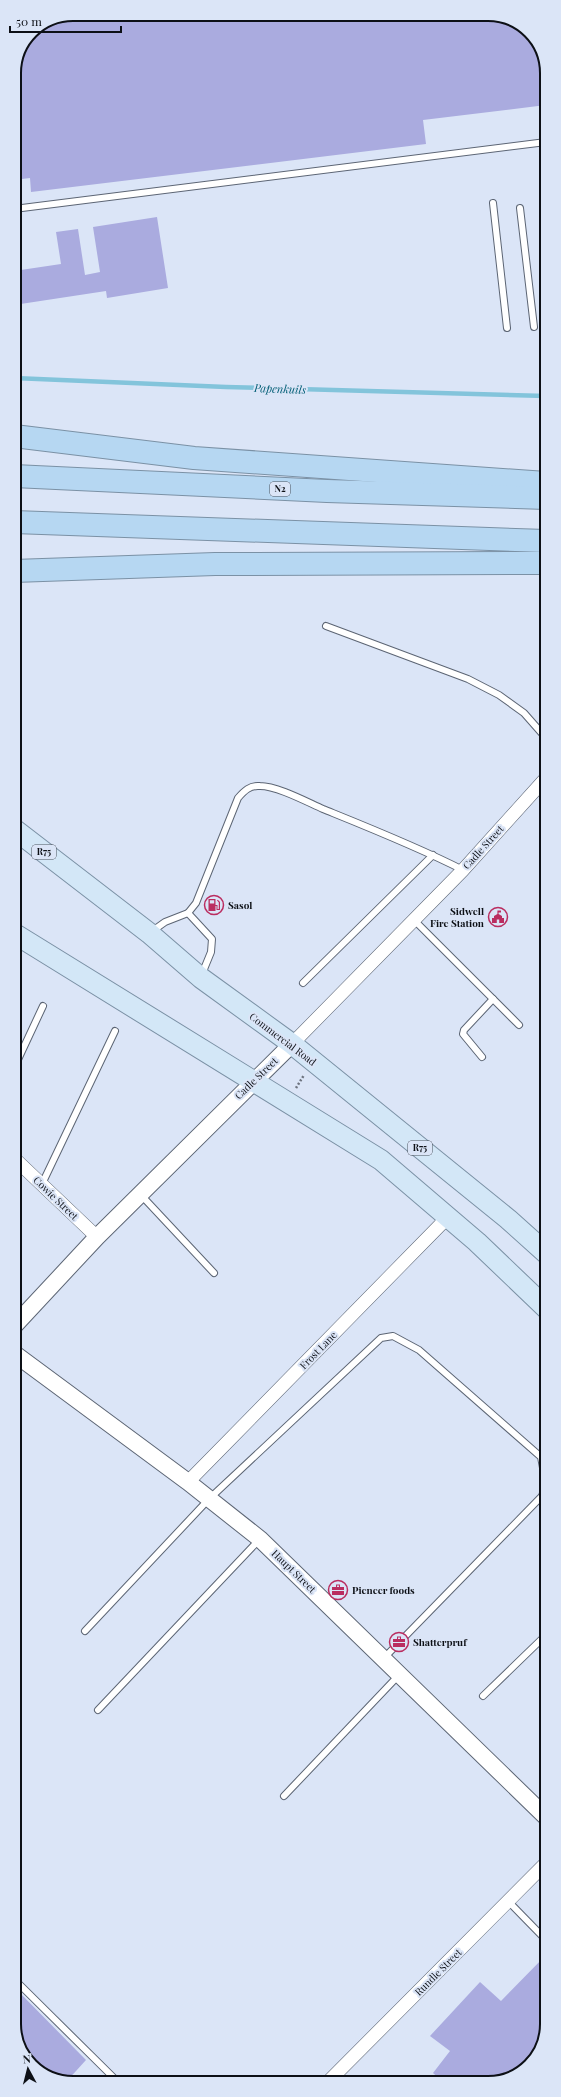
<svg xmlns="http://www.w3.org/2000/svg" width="561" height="2097" viewBox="0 0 561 2097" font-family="'Playfair Display',serif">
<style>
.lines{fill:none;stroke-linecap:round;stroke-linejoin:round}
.stream{stroke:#83c4db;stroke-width:4.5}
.building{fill:#aaabdf}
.service-casing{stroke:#5c6574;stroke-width:8}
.minor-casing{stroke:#5c6574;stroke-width:14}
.tertiary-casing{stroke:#5c6574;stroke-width:18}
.primary-casing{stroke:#7b91a5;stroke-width:22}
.motorway-casing{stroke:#7b91a5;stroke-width:24}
.path{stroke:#6d737f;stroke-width:2.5;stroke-dasharray:2 2;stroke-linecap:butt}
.service{stroke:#fff;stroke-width:6}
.minor{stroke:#fff;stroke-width:13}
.tertiary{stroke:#fff;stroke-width:16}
.primary{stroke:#d3e7f7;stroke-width:20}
.motorway{stroke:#b6d7f2;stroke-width:22}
.labels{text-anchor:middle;stroke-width:4;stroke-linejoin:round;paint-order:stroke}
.shield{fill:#dbe5f7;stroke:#4b505a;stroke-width:1}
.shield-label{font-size:9px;font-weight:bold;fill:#0d1016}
.street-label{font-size:10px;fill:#0d1016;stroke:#dbe5f7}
.poi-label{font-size:10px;font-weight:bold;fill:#0d1016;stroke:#dbe5f7;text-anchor:start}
.water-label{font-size:11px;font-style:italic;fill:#005d75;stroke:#dbe5f7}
.rim{fill:none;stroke:#0d1016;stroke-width:2}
</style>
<rect width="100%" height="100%" fill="#dbe5f7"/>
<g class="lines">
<path class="stream" d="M14,378L226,387L546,396"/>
</g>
<g class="building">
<path d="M73,14H496L527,29L546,61V105L423,120L426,144L31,192L30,178L14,180V73L31,31Z"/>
<path d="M157,217L168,288L107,298L106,291L14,305V271L61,264L56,232L78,229L85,275L100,272L93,227Z"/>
<path d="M547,1954V2024L533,2063L500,2082H443L433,2073L450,2051L430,2036L480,1982L501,2001Z"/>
<path d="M15,1988L86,2060L66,2082L34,2069L15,2036Z"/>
</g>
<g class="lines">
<defs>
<g id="service">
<path d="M493,203L507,328"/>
<path d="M520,208L534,327"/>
<path d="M14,209L546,142"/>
<path d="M326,626L468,679L499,695L524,713L546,738"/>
<path d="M188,913L212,939L211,952L202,974"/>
<path d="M414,920L519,1025"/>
<path d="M151,932L165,922L188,913L196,903L238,798C244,791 250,785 260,786C277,786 307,802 323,809C370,828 418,847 463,870"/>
<path d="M303,983L433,855"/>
<path d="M482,1057L463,1034L464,1030L493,999"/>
<path d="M15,1066L43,1006"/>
<path d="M42,1184L115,1031"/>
<path d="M141,1195L214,1273"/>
<path d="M85,1631L209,1499L381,1338L393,1336L419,1350L541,1457L546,1484L542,1496L384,1658"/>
<path d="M483,1696L547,1634"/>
<path d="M98,1710L259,1540"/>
<path d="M284,1796L399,1675"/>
<path d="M508,1901L547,1941"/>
<path d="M15,1980L119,2083"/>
</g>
<g id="minor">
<path d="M292,1044L463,870L546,778"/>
<path d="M15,1159L97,1237"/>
<path d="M188,1482L447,1218"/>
<path d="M328,2082L547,1862"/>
</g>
<g id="tertiary">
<path d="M15,1325L97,1237L292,1044"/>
<path d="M15,1354L188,1482L260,1539L547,1818"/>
</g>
<g id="primary">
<path d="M14,829L149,933L201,978L292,1044L508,1219L547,1254"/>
<path d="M15,934L381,1160L477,1242L547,1309"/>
</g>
<g id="motorway">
<path d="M14,436L194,458L546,483"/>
<path d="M14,476L327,491L546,498"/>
<path d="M14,522L546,541"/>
<path d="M14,571L215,564L546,563"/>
</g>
</defs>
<use href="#service" class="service-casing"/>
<use href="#minor" class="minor-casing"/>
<use href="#tertiary" class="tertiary-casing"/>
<use href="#primary" class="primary-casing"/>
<use href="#motorway" class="motorway-casing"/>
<path class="path" d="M296,1088L304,1075"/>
<use href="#service" class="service"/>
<use href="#minor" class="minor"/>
<use href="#tertiary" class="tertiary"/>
<use href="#primary" class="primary"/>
<use href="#motorway" class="motorway"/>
</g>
<defs>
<symbol id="fuel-ring" viewBox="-11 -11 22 22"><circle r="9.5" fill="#dbe5f7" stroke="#ba2d60" stroke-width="1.5"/><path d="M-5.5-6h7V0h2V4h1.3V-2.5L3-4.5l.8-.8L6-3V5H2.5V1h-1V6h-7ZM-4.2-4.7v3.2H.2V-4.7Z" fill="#ba2d60"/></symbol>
<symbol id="civic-ring" viewBox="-11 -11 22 22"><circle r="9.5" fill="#dbe5f7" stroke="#ba2d60" stroke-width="1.5"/><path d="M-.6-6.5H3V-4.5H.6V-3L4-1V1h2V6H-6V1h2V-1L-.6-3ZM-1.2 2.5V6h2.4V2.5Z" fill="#ba2d60"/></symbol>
<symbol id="office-ring" viewBox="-11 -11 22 22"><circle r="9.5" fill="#dbe5f7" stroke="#ba2d60" stroke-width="1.5"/><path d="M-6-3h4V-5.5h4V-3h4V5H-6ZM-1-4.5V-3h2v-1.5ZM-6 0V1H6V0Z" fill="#ba2d60"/></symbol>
</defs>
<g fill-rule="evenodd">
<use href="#fuel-ring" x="203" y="894" width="22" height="22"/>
<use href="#civic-ring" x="487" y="906" width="22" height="22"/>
<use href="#office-ring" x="327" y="1579" width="22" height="22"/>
<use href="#office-ring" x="388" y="1631" width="22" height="22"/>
</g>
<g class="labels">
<g class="shield">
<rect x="270" y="482" width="20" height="14" rx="3"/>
<rect x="32" y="845" width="24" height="14" rx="3"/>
<rect x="408" y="1141" width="24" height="14" rx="3"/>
</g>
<g class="shield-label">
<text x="280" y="492">N2</text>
<text x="44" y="855">R75</text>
<text x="420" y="1151">R75</text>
</g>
<g class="street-label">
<text transform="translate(483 847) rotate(-48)" y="4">Cadle Street</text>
<text transform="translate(283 1039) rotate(37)" y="4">Commercial Road</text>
<text transform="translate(256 1078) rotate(-44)" y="4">Cadle Street</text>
<text transform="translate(56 1198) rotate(44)" y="4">Cowie Street</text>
<text transform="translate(318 1350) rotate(-46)" y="4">Frost Lane</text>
<text transform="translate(294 1571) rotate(44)" y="4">Haupt Street</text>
<text transform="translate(438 1972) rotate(-45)" y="4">Rundle Street</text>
</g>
<g class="poi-label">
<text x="228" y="909">Sasol</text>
<text x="484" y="915" text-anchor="end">Sidwell<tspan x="484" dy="12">Fire Station</tspan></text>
<text x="352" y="1594">Pieneer foods</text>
<text x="413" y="1646">Shatterpruf</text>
</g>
<g class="water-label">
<text transform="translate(280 389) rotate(2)" y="4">Papenkuils</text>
</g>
</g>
<path d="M0 0H561V2097H0ZM73 21H488A52 52 0 0 1 540 73V2024A52 52 0 0 1 488 2076H73A52 52 0 0 1 21 2024V73A52 52 0 0 1 73 21Z" fill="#dbe5f7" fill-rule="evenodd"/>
<path class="rim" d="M73 21H488A52 52 0 0 1 540 73V2024A52 52 0 0 1 488 2076H73A52 52 0 0 1 21 2024V73A52 52 0 0 1 73 21Z"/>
<g transform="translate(28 2069) rotate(353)" stroke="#dbe5f7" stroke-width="3" paint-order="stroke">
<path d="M0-3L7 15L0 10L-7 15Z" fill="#0d1016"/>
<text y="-6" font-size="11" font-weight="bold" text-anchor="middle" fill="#0d1016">N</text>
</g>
<path d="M10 26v6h111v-6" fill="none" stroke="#0d1016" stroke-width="2"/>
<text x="16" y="26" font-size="12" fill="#0d1016" stroke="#dbe5f7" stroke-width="3" paint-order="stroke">50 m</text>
</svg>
